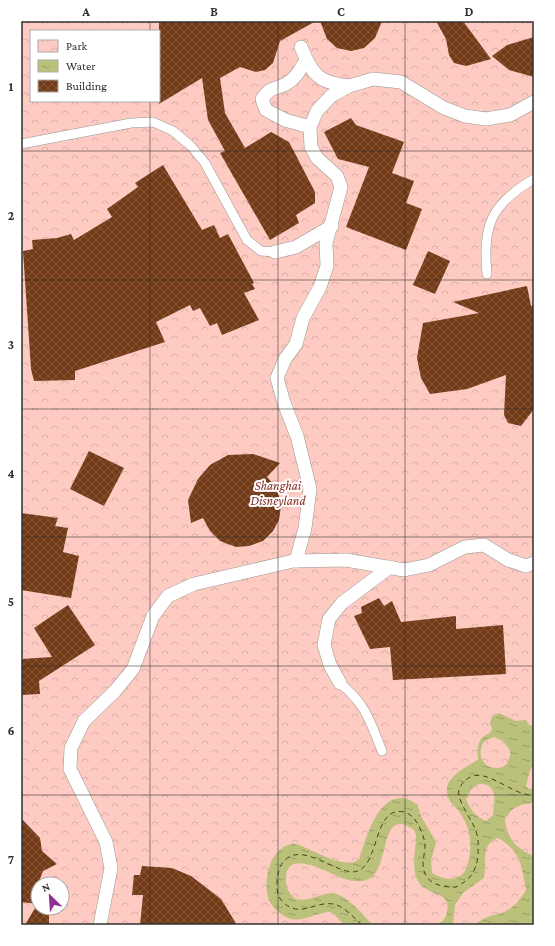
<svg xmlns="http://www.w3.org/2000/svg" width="555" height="946" viewBox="0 0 555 946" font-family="'Crimson Pro',serif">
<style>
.park{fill:url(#park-crowns);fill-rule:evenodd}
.water{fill:url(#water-ripples);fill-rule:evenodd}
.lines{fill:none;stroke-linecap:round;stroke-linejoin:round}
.ferry{stroke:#41440e;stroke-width:1;stroke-dasharray:5 4;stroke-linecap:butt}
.building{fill:url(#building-cross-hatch)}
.service-casing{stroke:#9a9793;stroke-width:10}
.pedestrian-casing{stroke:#9a9793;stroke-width:14}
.service{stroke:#fff;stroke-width:9}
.pedestrian{stroke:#fff;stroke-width:13}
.grid{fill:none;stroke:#31302e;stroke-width:1;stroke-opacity:0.55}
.labels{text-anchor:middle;stroke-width:4;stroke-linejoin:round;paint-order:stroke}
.park-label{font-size:13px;font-style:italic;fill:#842c23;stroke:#fff}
.neatline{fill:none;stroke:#31302e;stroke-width:1.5}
.grid-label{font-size:13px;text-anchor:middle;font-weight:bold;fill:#31302e}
</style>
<defs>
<pattern id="park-crowns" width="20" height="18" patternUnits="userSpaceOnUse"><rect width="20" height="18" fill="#fecbc3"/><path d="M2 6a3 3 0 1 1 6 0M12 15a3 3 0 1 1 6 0" fill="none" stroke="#daafa8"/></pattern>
<pattern id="water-ripples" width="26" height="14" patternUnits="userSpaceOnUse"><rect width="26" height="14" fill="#bbc17b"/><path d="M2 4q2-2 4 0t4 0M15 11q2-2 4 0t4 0" fill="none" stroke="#999d65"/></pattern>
<pattern id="building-cross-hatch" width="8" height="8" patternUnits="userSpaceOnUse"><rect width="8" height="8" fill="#733b18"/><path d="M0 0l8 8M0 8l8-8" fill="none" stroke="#83563a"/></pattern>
</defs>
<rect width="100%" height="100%" fill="#fcf8f4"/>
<path class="park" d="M21,21H534V925H21ZM31,31H159V101H31ZM38,884H62V908H38Z"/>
<path class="water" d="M499,713L516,721L526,720L529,725L534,726V766L530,770L526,786L529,789L534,788V803C520,804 511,807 505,820C507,839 517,849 534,856V925H475C484,916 493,916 504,912C514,908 521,898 526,890C522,866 520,850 498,838C480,844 487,863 484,878L463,893L455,905L453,925H435C446,922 447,914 448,904C442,893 438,896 428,890C407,879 416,854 416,835L414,830C377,803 392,874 366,880C361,882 352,881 348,880C334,877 284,843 286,881C286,889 290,894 295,899C307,901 314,897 325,894C344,889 361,914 373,925C363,925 351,926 343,923C338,920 336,914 330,912C317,912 304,922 291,919C282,916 273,909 269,900C262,882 270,847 292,844C299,843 302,847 308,849C322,855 340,865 355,862L359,859C366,840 376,796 403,798C409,799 413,801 417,805C419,808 419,812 421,816C426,825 432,834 436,843L431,860L432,873C439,877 447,880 455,878C463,876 466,870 468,863C473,844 470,826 458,810C453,805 447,799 447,792C445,777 467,766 478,760C477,748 477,738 490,733L492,729L490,723L492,717ZM494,737L503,741L510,750C513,780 468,770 484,741ZM479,784C499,783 494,801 493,815L486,821C477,818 469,808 466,799L472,788Z"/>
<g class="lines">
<path class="ferry" d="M362,925C353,917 344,906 333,904C315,901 300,918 284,903C279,899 277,893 277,886C277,878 278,867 284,861C304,839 342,881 360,870C380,858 374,806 404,812C411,814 416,820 419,826C422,833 425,839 425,846C425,852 423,858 423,864C423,883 441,888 456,887C470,880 476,872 478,856C478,849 479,842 477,835C475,822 453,798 460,787C479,756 509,797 534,795"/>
</g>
<g class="building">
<path d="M159,21H316L280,41L273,63L265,70L256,72L240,67L220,78L225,113L245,148L271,132L289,142L315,192V203L296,215L299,223L270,240L220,153L225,151L208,120L202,78L159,104Z"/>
<path d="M320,21H382L375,38L364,48L351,51L337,48L327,39Z"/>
<path d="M436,21H463L491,59L466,66L454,63L449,55L446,39Z"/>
<path d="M534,37V77L509,70L492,56L507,45Z"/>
<path d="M351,118L356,125L404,142L392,173L414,181L406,203L422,209L406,250L346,227L369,167L338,159L324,132Z"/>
<path d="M163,165L202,230L214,225L220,238L228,234L254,283L252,284L255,289L244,293L259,320L222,335L217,323L210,326L200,308L193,311L190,305L156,322L165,342L75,371V380L34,381L31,369L23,251L33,249L32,240L57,238L71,234L74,240L112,217L107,209L138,187L135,183Z"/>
<path d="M428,251L450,261L435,294L413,285Z"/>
<path d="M527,286L531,306L534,305V409L521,426L508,423L504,415L506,375L467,389L430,394L421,378L417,358L423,323L479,313L453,302Z"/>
<path d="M89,451L124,468L104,506L70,489Z"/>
<path d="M253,454L280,463L267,477L277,488L278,493L281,506L279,520L273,531L263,541L249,546L236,547L220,541L210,531L203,518L191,523L188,500L198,479L210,465L228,455Z"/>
<path d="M21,513L58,518L55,526L68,528L63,552L79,556L71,598L21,590Z"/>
<path d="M379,598L384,606L392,601L401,622L456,616V629L503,625L506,674L393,680L390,647L370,649L354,616L362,613L361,607Z"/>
<path d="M68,605L95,645L39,681L40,694L21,695V659L52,657L34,628Z"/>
<path d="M21,818L40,838L42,851L57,864L43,871L38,884V904L21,902Z"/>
<path d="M142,866L172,868L191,876L221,899L237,925H140L143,895H132L134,875H140Z"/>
<path d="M35,908H49V925H25Z"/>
</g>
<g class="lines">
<defs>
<g id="service">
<path d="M21,144L131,123L153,122L173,131L191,146L205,163L247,240L261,251L275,252"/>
<path d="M487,274C482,226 491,204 534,179"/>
<path d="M340,683C367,706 369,719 382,751"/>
</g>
<g id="pedestrian">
<path d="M301,47C312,75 319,83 349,86"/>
<path d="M306,60C300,70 296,78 286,84C274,90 271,86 262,99L266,110L285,120L310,127"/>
<path d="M275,252L296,247L332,226"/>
<path d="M296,561L305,528L310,489L297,436L284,403L277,378L285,359L296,344L303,318L320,287L327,266L326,243L341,187L337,176L317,158L311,147L310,127L317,111L331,96L349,86L373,79L401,82L444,108L465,116L486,119L510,115L534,102"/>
<path d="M340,683L330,665L324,645L329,619L342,603L390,567"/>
<path d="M100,925L111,868L106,842L70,769L71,748L84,721L115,691L133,669L153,616L168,596L194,584L293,561L346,560L404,570L429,565L465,547L484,545L508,560L526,566L534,563"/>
</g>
</defs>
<use href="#service" class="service-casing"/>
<use href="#pedestrian" class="pedestrian-casing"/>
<use href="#service" class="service"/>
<use href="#pedestrian" class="pedestrian"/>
</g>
<path class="grid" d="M150,21V31M278,21V925M405,21V925M150,101V925M21,151H534M21,280H534M21,409H534M21,537H534M21,666H534M21,795H534"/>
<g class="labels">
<g class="park-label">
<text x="278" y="490">Shanghai<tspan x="278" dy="15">Disneyland</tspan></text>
</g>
</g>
<rect width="555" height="946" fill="none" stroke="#ffffff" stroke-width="44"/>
<rect x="30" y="30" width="130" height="72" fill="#ffffff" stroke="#adacab"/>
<rect x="38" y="40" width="20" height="12" fill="url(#park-crowns)" stroke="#adacab"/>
<text x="66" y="50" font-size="12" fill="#31302e">Park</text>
<rect x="38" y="60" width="20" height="12" fill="url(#water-ripples)" stroke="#adacab"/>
<text x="66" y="70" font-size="12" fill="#31302e">Water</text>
<rect x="38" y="80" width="20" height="12" fill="url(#building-cross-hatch)" stroke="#adacab"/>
<text x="66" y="90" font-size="12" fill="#31302e">Building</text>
<g transform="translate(50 896) rotate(335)"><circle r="19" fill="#ffffff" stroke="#adacab"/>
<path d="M0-3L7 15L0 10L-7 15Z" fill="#912e95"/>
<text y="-6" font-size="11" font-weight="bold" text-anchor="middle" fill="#31302e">N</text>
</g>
<rect x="22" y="22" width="511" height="902" class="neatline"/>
<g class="grid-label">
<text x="86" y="16">A</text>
<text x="214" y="16">B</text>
<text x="341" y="16">C</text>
<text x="469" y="16">D</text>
<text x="11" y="91">1</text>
<text x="11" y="220">2</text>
<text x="11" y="349">3</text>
<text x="11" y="478">4</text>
<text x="11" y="606">5</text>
<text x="11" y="735">6</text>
<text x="11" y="864">7</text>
</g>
</svg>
